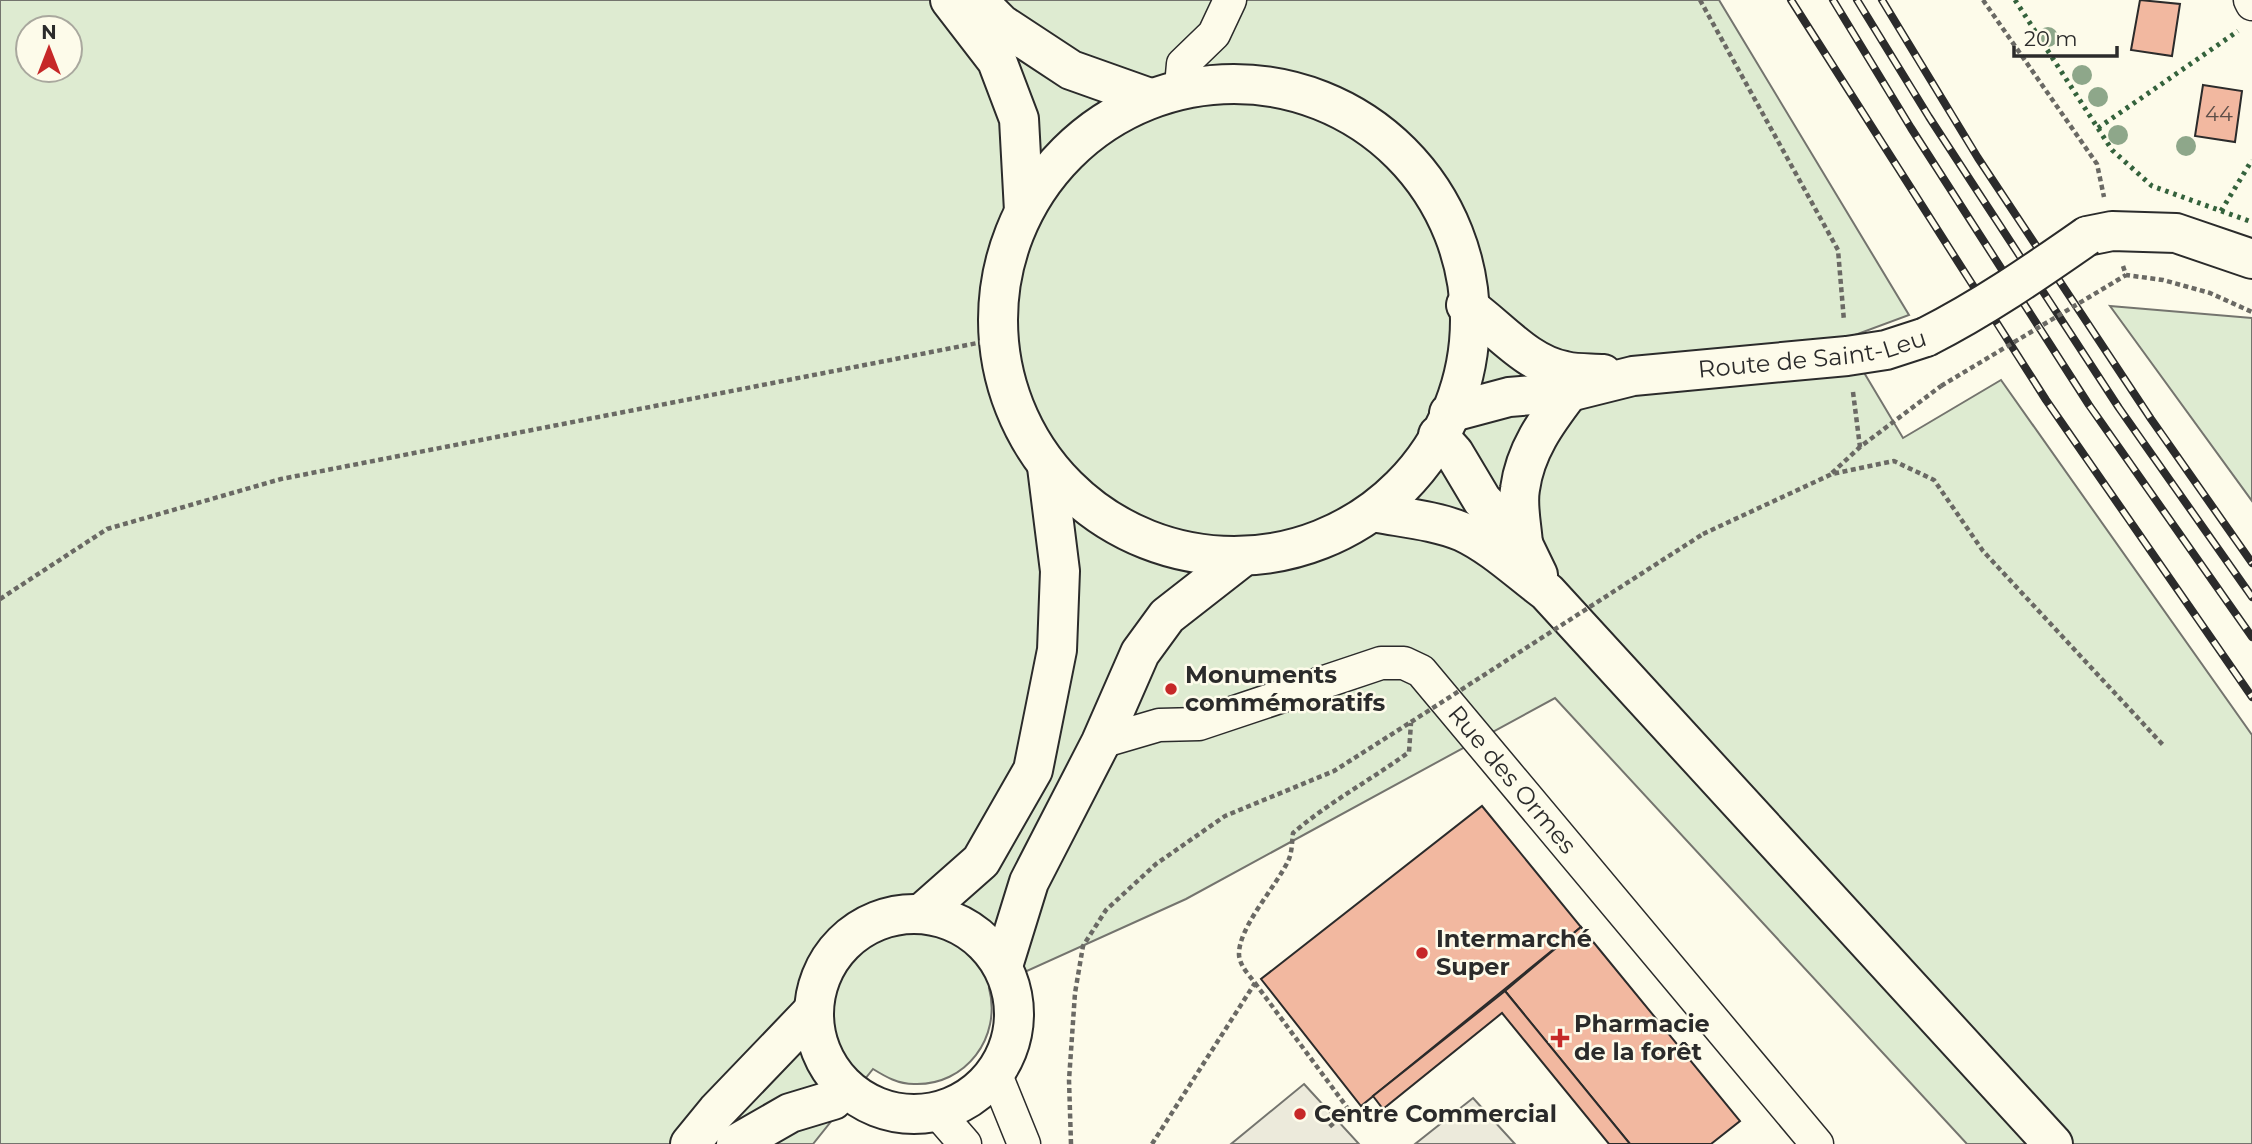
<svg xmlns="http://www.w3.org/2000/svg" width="2252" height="1144" viewBox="0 0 2252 1144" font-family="Montserrat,sans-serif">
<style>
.green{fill:#deebd1;stroke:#74746e;stroke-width:2;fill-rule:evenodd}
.parking{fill:#eceadb;stroke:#74746e;stroke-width:2}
.building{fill:#f2b8a0;stroke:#2b2b2b;stroke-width:2}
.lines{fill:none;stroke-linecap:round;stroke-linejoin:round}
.street-casing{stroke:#2b2b2b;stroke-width:35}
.secondary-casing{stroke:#2b2b2b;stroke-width:42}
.primary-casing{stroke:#2b2b2b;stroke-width:42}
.path{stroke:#6a6964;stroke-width:4.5;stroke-dasharray:5 3.5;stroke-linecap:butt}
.street{stroke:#fdfbea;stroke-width:32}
.secondary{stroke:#fdfbea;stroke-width:38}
.primary{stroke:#fdfbea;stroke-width:38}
.rail-casing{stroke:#2b2b2b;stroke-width:8}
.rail{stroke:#fdfbea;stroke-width:5;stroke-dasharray:16;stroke-linecap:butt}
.secondary-bridge-casing{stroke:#2b2b2b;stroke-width:42;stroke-linecap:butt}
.path-bridge{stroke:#6a6964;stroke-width:4.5;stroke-dasharray:5 3.5;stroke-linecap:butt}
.secondary-bridge{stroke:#fdfbea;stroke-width:38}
.hedge{stroke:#34623c;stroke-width:5;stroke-dasharray:3.5 5;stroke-linecap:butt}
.tree{fill:#8ea78a}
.poi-dot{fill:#c62828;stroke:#fdfbea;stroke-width:2.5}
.labels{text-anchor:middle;stroke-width:5;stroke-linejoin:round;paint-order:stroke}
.number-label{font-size:21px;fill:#5d4e48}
.street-label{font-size:24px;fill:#2b2b2b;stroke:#fdfbea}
.poi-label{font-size:24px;font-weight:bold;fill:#2b2b2b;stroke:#fdfbea;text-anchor:start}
</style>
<rect width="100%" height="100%" fill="#fdfbea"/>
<g class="green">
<path d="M0,0H1719L1909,315L1844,339L1903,438L2001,380L2252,735V1144H1967L1555,698L1186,899L989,988C1002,1037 966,1086 914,1084C898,1084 886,1077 873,1069L813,1144H0ZM28,28H70V70H28Z"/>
<path d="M2110,306L2252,318V501Z"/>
</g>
<g class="parking">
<path d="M1304,1084L1359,1144H1231Z"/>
<path d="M1473,1098L1515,1144H1415Z"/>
</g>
<g class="building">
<path d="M2140,0L2180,4L2172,56L2131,50Z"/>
<path d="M2203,85L2242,91L2235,142L2195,136Z"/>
<path d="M1482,806L1581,927L1361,1106L1261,979Z"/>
<path d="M1581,927L1740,1121L1711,1144H1630L1505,991Z"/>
<path d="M1505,991L1630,1144H1609L1502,1013L1383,1109L1373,1096Z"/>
</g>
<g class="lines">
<defs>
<g id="street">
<path d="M2250,0L2252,4"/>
<path d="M1181,86L1183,64L1214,34L1230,0"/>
<path id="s1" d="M1101,742L1159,725L1199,724L1381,663H1404L1421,671L1817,1144"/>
<path d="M996,1075L1024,1144"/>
<path d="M939,1114L965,1144"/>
</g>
<g id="secondary">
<path d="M2087,236L2112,231L2176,233L2252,259"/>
<path d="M1466,305C1498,327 1526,364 1565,371C1577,374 1591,373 1603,374"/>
<path id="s2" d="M1449,413L1509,397L1569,392L1633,376L1847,356L1886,350L1926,337"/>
<path d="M1523,544C1522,527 1517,506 1520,489C1525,451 1546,422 1569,392"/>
<circle cx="914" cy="1014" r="100"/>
<path d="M921,914L981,861L1033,770L1057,650L1060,571L1047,467"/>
<path d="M1003,966L1029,882L1101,742L1140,653L1167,616L1240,559"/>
<path d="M690,1144L717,1111L811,1013"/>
<path d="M736,1144L790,1113L833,1100L841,1087"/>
</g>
<g id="primary">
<path d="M950,0L997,61L1019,119L1024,211"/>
<path d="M977,0L1001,24L1071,70L1147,97"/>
<circle cx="1234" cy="320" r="236"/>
<path d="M1438,435L1454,453L1482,500L1523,544L1538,575"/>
<path d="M1378,513C1406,518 1437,521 1463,532C1493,546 1520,572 1547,592L2053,1144"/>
</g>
</defs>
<use href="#street" class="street-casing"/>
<use href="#secondary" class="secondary-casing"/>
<use href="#primary" class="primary-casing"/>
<g class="path">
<path d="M1700,0L1838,250L1844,321"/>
<path d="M1983,0L2097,164L2104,197"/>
<path d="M2123,266L2126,275L2163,280L2210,293L2252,312"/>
<path d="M1853,392L1860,447"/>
<path d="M1832,473L1860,447L1941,386"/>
<path d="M1703,534L1832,474L1894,461L1934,480L1983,551L2163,745"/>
<path d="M0,599L107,529L281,479L998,339"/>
<path d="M1255,983L1349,1110L1328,1128"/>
<path d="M1071,1144L1069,1080L1075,993L1083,946L1106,910L1156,864L1225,816L1334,771L1411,722"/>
<path d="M1152,1144L1255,983C1249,975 1240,966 1239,955C1238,927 1277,886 1289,859C1292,852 1292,841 1293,833C1329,802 1371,780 1409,752L1411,723"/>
</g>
<use href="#street" class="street"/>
<use href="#secondary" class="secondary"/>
<use href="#primary" class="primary"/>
<defs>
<g id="rail">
<path d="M1791,0L2046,400L2252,697"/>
<path d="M1833,0L1911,128L2089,405L2252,637"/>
<path d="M1857,0L1929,117L2119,408L2252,597"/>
<path d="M1882,0L1978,158L2151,419L2252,563"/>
</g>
</defs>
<use href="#rail" class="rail-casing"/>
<use href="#rail" class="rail"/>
<defs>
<path id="secondary-bridge" d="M1926,337C1983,308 2034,273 2087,236"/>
</defs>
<use href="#secondary-bridge" class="secondary-bridge-casing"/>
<g class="path-bridge">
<path d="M1941,386L2126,275"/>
<path d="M1411,722L1703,534"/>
</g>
<use href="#secondary-bridge" class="secondary-bridge"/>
<g class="hedge">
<path d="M2015,0L2112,150L2152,186L2252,222"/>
<path d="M2098,128L2238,31"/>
<path d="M2221,211L2252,160"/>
</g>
</g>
<g class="tree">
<circle cx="2048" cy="37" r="10"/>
<circle cx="2082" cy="75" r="10"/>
<circle cx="2098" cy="97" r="10"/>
<circle cx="2118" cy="135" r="10"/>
<circle cx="2186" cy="146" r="10"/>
</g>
<g class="poi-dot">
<circle cx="1171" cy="689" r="7"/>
<circle cx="1422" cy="953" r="7"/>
<path d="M1556.5 1027.5h7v7h7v7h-7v7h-7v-7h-7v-7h7z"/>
<circle cx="1300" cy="1114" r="7"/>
</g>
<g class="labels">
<g class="number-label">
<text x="2219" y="121">44</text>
</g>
<g class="street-label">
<text dy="8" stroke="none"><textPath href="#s2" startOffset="369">Route de Saint-Leu</textPath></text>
<text dy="8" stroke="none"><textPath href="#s1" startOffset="476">Rue des Ormes</textPath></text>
</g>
<g class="poi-label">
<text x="1185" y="683">Monuments<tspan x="1185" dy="28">commémoratifs</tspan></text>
<text x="1436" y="947">Intermarché<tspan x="1436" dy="28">Super</tspan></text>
<text x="1574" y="1032">Pharmacie<tspan x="1574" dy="28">de la forêt</tspan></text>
<text x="1314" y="1122">Centre Commercial</text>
</g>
</g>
<g transform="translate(49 49)"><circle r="33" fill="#fdfbea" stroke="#a9a89e" stroke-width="2"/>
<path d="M0-5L12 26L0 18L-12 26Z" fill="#c62828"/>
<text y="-10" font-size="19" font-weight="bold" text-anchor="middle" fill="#2b2b2b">N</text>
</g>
<path d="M2014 46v10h103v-10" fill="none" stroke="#2b2b2b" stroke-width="3.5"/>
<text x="2024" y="46" font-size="21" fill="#2b2b2b" stroke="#fdfbea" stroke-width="5" paint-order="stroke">20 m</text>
</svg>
